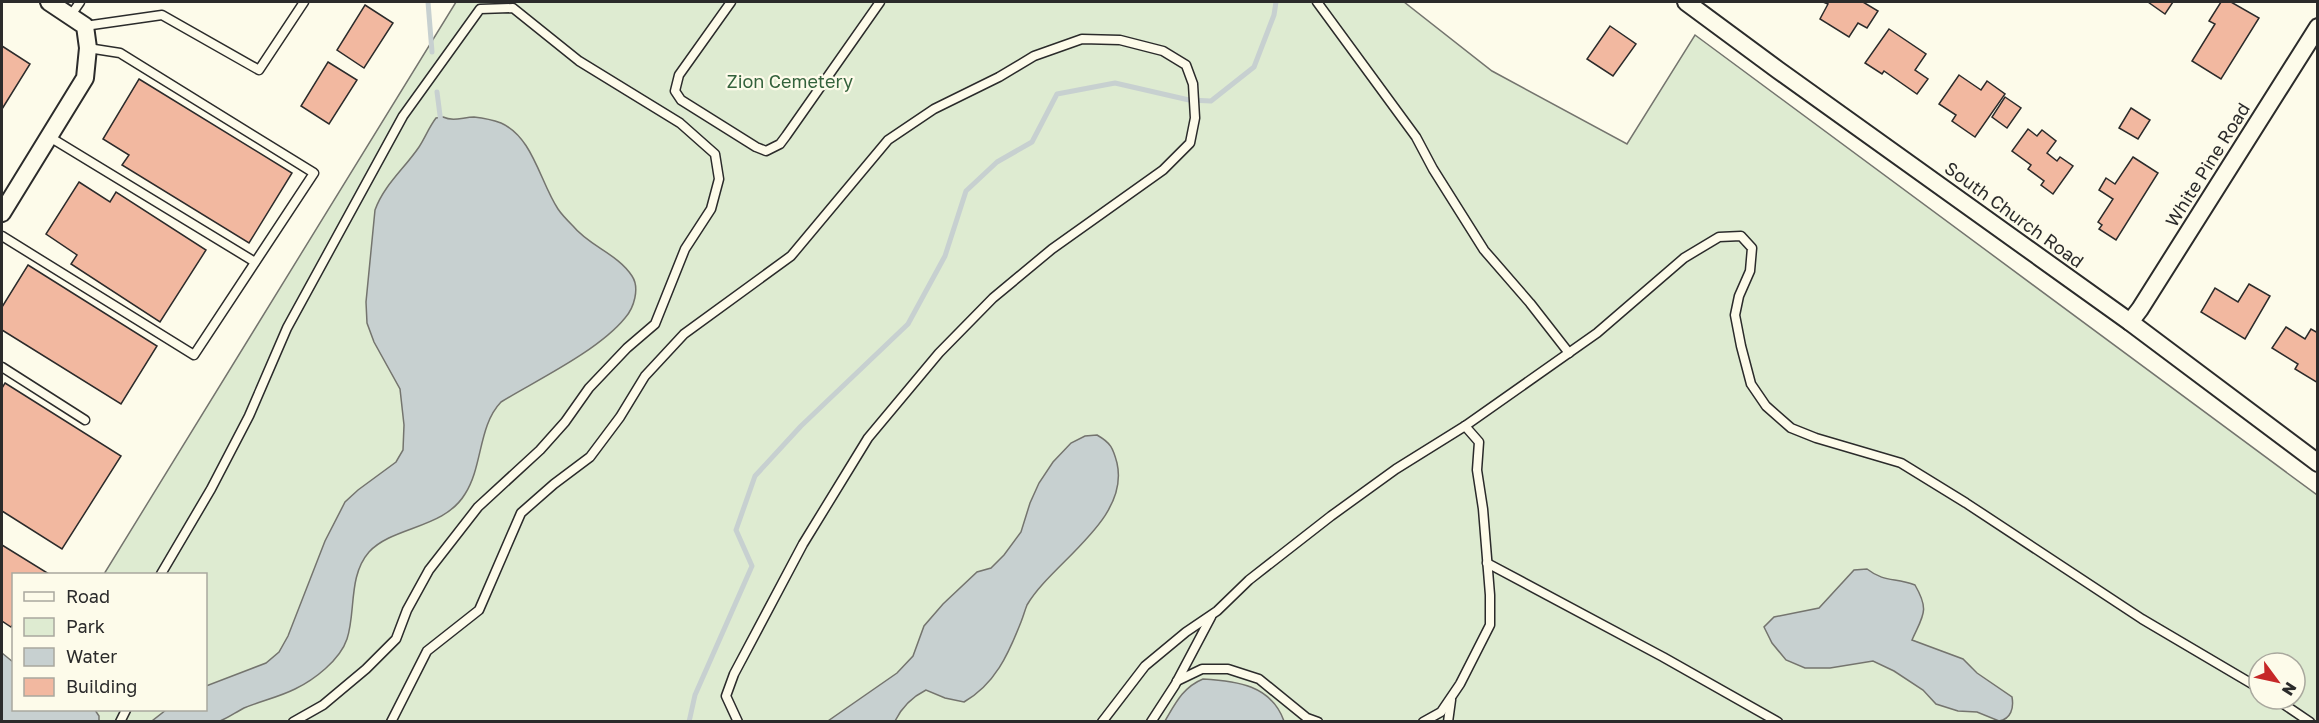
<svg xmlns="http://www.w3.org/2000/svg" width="2319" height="723" viewBox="0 0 2319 723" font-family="'Golos Text',sans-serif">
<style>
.green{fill:#deebd1;stroke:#74746e;stroke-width:1.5;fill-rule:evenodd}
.water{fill:#c7d0d0;stroke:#74746e;stroke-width:1.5}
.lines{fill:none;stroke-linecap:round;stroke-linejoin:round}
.stream{stroke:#c7d0d0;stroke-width:5}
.building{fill:#f2b8a0;stroke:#2b2b2b;stroke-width:1.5}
.lane-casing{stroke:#2b2b2b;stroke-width:11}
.street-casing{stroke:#2b2b2b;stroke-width:20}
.lane{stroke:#fdfbea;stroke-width:8}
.street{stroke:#fdfbea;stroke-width:16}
.labels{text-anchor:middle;stroke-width:4.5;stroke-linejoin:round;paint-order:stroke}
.park-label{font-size:18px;fill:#34623c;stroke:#fdfbea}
.street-label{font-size:18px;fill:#2b2b2b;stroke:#fdfbea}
</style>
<rect width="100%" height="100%" fill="#fdfbea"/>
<path class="green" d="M456,2H1404L1492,71L1627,144L1695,35L2317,495V721L14,722L21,710H206V574H104ZM2259,663H2295V699H2259Z"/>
<g class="water">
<path d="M443,117C454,122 463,117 474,117C483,118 493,120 501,123C533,137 540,182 558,209C562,215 568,221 573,226C589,246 618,254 632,276C640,288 634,308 625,318C598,351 537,380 501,402C478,426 483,466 465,494C444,529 393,526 369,552C348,576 356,612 347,639C340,660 314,680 295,689C279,697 261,701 244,708C236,712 228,718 220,721C212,723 164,722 152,721L166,710H206V686L266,663L279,652L288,636L325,541L345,502L358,490L396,462L403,450L404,425L400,389L374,342L367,323L366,302L375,210C384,185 404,169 419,147C425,138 429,127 436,118Z"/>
<path d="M1097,435C1111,443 1113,448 1117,463C1130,520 1052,562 1027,605C1025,610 1023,617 1021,622C1008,655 995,684 964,702L945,698L926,690C912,697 902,707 895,721H828L897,673L913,656L924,626L943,604L977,572L991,568L1004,555L1021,532L1030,503L1039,483L1053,462L1071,443L1085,436Z"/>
<path d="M1867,569C1885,583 1895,577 1915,585C1930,611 1923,615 1912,640L1963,659L1977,673L2012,697C2014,708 2011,719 1999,721L1977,712L1958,711L1936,704L1923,690L1894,671L1873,661L1830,668H1805L1786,660L1772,643L1764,627L1774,617L1819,608L1854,570Z"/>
<path d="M2,653L13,662L14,710H95L99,716V721H2Z"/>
<path d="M1203,679C1237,681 1271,685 1284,721H1165C1175,704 1183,687 1203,679Z"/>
</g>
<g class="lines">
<g class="stream">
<path d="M428,2L432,52"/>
<path d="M437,92L441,123"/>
<path d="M689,722L695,695L752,566L736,530L755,476L801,426L908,324L945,256L966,191L997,162L1032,142L1057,94L1115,83L1189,100L1211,101L1254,67L1274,15L1276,2"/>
</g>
</g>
<g class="building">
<path d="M1823,2H1863L1878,11L1867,28L1858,23L1849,37L1820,19L1828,4Z"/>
<path d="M2148,2H2173L2165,14Z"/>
<path d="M2221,2H2231L2259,18L2221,79L2192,61L2215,24L2209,21Z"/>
<path d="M365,5L393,23L364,68L337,50Z"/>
<path d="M1610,26L1636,44L1613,76L1587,59Z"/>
<path d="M1889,29L1926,54L1915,70L1928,79L1917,94L1884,71L1882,74L1865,63Z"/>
<path d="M2,46L30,64L2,109Z"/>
<path d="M328,62L357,80L329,124L301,106Z"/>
<path d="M1959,75L1981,90L1987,81L2005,94L1975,137L1952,121L1956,115L1939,104Z"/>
<path d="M139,79L292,173L249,243L122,165L129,155L103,139Z"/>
<path d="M2005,97L2021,108L2007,128L1992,117Z"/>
<path d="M2131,108L2150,120L2138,139L2119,128Z"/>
<path d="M2028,129L2037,136L2042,130L2056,141L2047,153L2057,161L2060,157L2073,166L2053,194L2041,185L2044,181L2028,169L2031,165L2012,151Z"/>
<path d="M2133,157L2158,173L2116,240L2099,229L2102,225L2098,222L2113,199L2099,190L2106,178L2115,184Z"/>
<path d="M79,182L110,202L116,192L206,250L160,322L71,264L77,255L46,234Z"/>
<path d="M28,265L157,346L121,404L2,330V307Z"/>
<path d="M2249,284L2270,296L2245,339L2201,312L2215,288L2238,302Z"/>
<path d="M2286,327L2305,339L2311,329L2318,333V383L2295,369L2298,364L2272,348Z"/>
<path d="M5,383L121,456L62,549L2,511V388Z"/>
<path d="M2,545L49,574H14V623L11,627L2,621Z"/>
</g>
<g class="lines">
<defs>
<g id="lane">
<path d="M731,2L679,75L675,91L681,100L756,147L766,151L780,144L786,136L880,2"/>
<path d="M1317,2L1416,137L1433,169L1484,250L1530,303L1569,353"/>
<path d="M71,15L80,2"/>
<path d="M85,26L162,15L259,70L304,2"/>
<path d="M48,136L255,262"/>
<path d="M2,236L194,355L314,173L120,53L88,48"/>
<path d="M2,367L85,420"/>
<path d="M1487,563L1663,657L1778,722"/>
<path d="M161,574L211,489L249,416L287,328L403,116L480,9L513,8L579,61L680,123L715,154L719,179L711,209L685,249L655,324L627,348L589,388L565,422L540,450L478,507L429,570L407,610L396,639L366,669L323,705L293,722"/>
<path d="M1177,681L1202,669H1228L1259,679L1307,718L1318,722"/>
<path d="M2276,699L2310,722"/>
<path d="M120,722L126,710"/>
<path d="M391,722L427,651L479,610L521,513L554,484L590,457L620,417L645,376L684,334L791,256L888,140L934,109L999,77L1034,56L1082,39L1120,40L1163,51L1186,65L1193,84L1195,118L1190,143L1163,170L1052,249L993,298L939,353L868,438L803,544L734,674L726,696L738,722"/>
<path d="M1102,722L1145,666L1186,632L1217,611L1249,580L1331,516L1396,469L1465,426L1597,333L1684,258L1719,237L1741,236L1752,248L1750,271L1739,296L1735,315L1741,346L1751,384L1766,406L1791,428L1816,438L1901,463L1966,503L2142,619L2259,688"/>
<path d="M1151,722L1175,685L1211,617"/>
<path d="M1423,722L1441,712L1460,684L1490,625V595L1483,509L1477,470L1479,442L1465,426"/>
<path d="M1448,722L1451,700"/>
</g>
<g id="street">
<path d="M1686,2L1778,70L2130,322L2318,463"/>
<path d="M2,213L85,78L88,48L85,26L49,2"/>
<path d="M2130,322L2140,309L2318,27"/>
</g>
</defs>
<use href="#lane" class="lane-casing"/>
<use href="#street" class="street-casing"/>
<use href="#lane" class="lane"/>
<use href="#street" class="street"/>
</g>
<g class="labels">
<g class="park-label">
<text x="790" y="88">Zion Cemetery</text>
</g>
<g class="street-label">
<text transform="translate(2208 165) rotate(-58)" y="6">White Pine Road</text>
<text transform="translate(2014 215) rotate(36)" y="6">South Church Road</text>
</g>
</g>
<rect width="2319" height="723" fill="none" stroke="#2b2b2b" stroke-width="6"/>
<rect x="12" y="573" width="195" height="138" fill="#fdfbea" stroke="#a9a89e" stroke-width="1.5"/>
<rect x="24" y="592" width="30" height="9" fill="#fdfbea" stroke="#a9a89e" stroke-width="1.5"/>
<text x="66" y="603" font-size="18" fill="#2b2b2b">Road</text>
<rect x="24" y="618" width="30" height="18" fill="#deebd1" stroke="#a9a89e" stroke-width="1.5"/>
<text x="66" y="633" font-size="18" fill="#2b2b2b">Park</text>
<rect x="24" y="648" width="30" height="18" fill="#c7d0d0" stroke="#a9a89e" stroke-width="1.5"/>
<text x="66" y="663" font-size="18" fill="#2b2b2b">Water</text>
<rect x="24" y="678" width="30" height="18" fill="#f2b8a0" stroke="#a9a89e" stroke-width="1.5"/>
<text x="66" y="693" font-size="18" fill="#2b2b2b">Building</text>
<g transform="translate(2277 681) rotate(123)"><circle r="28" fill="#fdfbea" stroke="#a9a89e" stroke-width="1.5"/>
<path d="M0-4.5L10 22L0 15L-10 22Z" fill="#c62828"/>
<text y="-9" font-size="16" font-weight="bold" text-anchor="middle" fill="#2b2b2b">N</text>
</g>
</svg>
